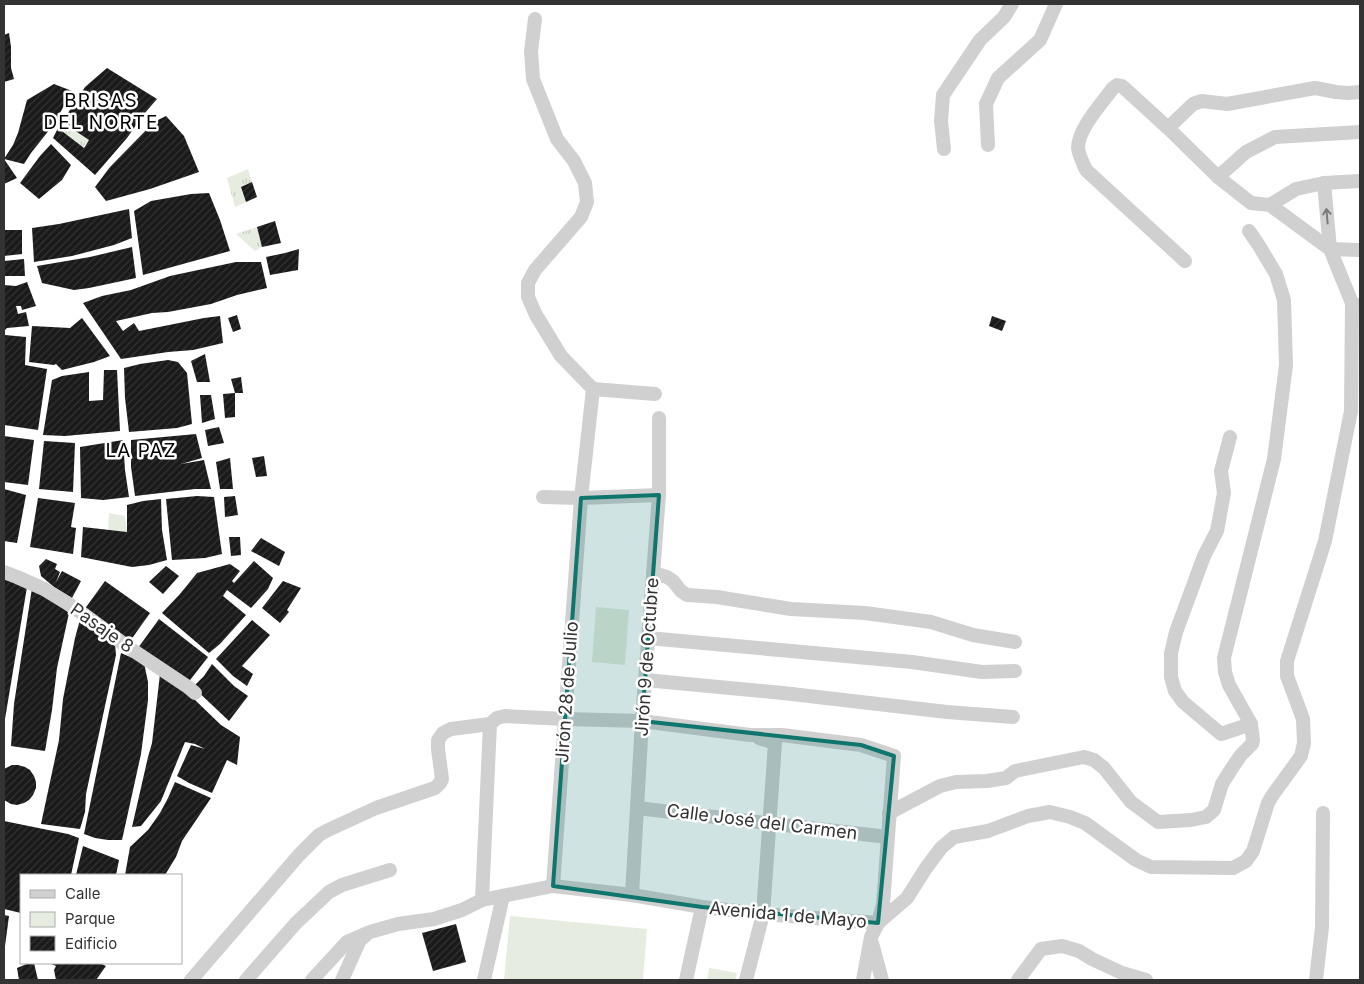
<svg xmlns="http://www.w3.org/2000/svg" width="1364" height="984" viewBox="0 0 1364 984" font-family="Inter,sans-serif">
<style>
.grass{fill:url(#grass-tufts)}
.park{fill:#e6ecdf}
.building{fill:url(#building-hatch)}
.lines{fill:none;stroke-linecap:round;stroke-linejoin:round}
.minor{stroke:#d0d0d0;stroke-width:14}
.oneway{stroke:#7a7a7a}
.marked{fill:#0f766e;fill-opacity:0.2;stroke:#0f766e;stroke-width:4;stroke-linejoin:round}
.labels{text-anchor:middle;stroke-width:5;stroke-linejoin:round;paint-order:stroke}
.street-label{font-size:18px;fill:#333;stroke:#fff}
.neighbourhood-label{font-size:19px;letter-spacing:1px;fill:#000;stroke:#fff}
</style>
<defs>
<pattern id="grass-tufts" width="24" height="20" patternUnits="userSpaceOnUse" patternTransform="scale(1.25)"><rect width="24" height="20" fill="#e6ecdf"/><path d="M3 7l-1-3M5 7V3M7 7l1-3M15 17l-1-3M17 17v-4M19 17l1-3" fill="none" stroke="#c6cbc0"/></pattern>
<pattern id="building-hatch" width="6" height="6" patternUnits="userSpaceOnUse" patternTransform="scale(1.25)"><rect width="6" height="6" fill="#1a1a1a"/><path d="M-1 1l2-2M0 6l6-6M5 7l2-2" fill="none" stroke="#333"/></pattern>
</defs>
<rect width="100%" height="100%" fill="#fff"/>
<g class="grass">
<path d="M62,122L89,140L83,147L58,128Z"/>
<path d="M248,169L252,182L241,188L246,202L235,207L227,178Z"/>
<path d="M257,227L262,247L255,251L236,234Z"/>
</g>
<g class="park">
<path d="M109,513L125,516L127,532L108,530Z"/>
<path d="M596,607L629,610L625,665L592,662Z"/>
<path d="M510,916L647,929L643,980H504Z"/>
<path d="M709,968L737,973L735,980H707Z"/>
</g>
<g class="building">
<path d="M9,33L11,47V68L14,79L4,82V35Z"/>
<path d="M107,68L157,99L144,114L127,138L95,175L53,138L58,128L84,148L86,145L89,140L62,122L85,87Z"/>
<path d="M54,84L72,91L54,124L31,153L24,164L4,159L13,145L18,133L27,100Z"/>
<path d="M166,116L184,136L199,172L150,189L106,201L95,187L110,167L154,122Z"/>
<path d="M51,144L71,165L62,180L39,199L20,183L40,156Z"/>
<path d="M4,159L17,178L4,184Z"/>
<path d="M252,182L257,197L246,202L241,187Z"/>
<path d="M209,193L220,220L230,251L143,275L134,211L151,201L191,194Z"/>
<path d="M129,209L132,238L114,245L72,256L34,262L32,228L59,224Z"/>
<path d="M275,221L281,243L262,247L257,227Z"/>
<path d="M4,230H22V254L4,256Z"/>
<path d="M132,247L136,278L89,288L74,290L42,283L37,266L90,257Z"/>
<path d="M299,249L298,270L270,275L266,257L285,253Z"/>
<path d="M24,259L25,276H4V261Z"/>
<path d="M236,262H261L267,288L237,295L211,304L168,312L152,313L116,321L123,331L134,323L139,331L204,318L220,316L223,343L193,350L168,352L121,359L83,303L102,296L131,290L170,276Z"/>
<path d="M27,282L36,306L22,310L21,306H16L18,314L26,312L29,326L7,328L4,331V312H5L4,307V285L16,286Z"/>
<path d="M237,315L241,329L233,332L228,318Z"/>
<path d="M992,316L1006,321L1002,331L989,326Z"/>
<path d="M82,318L110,356L94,362L62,370L56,364L54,365L29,362L32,326L70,328Z"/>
<path d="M5,335L26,337L25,365L47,369L38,430L4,425V347Z"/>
<path d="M205,354L210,382H197L191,361Z"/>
<path d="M168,360L178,362L187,373L192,424L177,428L129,432L125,398L124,368L140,364Z"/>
<path d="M104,370H117L120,431L65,436L43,435L52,380L62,376L89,372V401L103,400Z"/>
<path d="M241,377L243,393H235L231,379Z"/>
<path d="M235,393V417L225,418L223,394Z"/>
<path d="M200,395H211L215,419L202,423Z"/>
<path d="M219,427L224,443L208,446L205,430Z"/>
<path d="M196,434L202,458L181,464L204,460L211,489H195L135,496L131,467V440Z"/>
<path d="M4,436L34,440L28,485L4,482Z"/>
<path d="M123,440L125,470L129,497L103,500L81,498L80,447Z"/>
<path d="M44,441L75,443L73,492L39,489Z"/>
<path d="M264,456L267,476L256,477L252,458Z"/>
<path d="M230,458L233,489H220L216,462Z"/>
<path d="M4,489L26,495L17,543L4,541Z"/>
<path d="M197,496L214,497L222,554L205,558L172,560L166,499Z"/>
<path d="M235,496L238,515L225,517L224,497Z"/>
<path d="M38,498L75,503L71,527L76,528L73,554L30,547Z"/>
<path d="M161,499L162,530L167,560L149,565L132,567L81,557L83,527L127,532V505L143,501Z"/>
<path d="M229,537H240L241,555L231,556Z"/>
<path d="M261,538L285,552L279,566L251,551Z"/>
<path d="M46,559L57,564L55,569L60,572L56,582L62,571L81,581L72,598L54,587L41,576L39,566Z"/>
<path d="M254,561L273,578L268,589L251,608L227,590L223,596L246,615L220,644L209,653L162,613L180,594L197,573L230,564L240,571L232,581L234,583Z"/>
<path d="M166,566L179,576L163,594L149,582Z"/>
<path d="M4,579L27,587L4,725Z"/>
<path d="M105,581L150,613L128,644L84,610Z"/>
<path d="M283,581L301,588L287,610L289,612L280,623L262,608Z"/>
<path d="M32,588L57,603L69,613L57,668L52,710L45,751L11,746L14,704Z"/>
<path d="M81,616L115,644L116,655L86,794L85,812L80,829L41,824L59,740L63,699L75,638Z"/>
<path d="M159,619L208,657L187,684L138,648Z"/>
<path d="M252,620L270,635L242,666L253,674L247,686L233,676L216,659Z"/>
<path d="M121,653L144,663L148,682V700L141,754L122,840H108L95,838L84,834Z"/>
<path d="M212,664L234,686L248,696L229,721L193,687L204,676Z"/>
<path d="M160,674L194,699L221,725L240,737L237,765L227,760L212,793L189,783L177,776L191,745L205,749L195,744L185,742L161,801L141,826L132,827L148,757L152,743Z"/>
<path d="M12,765H18L25,767L30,770L34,776L36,782V788L33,795L29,800L24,803L17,805L11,804L4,800V769Z"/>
<path d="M175,782L211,798L182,841L176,857L165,875H125L130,847L148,830L160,813L168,798Z"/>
<path d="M4,821L68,834L79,838L71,875H21V913L4,909Z"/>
<path d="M83,846L119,860L116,875H76Z"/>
<path d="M4,915L9,916L5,946H4Z"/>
<path d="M456,924L466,962L433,971L422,933Z"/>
<path d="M29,963H34L38,980H19L17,968Z"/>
<path d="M49,963H99L106,966L96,980H56L54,970L56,966Z"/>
</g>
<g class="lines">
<g class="minor">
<path d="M535,19L531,51L533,79L557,139L574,161L585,183L587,202L581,217L535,270L528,283V297L536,315L561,356L593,389L581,498L553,886"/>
<path d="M1168,128L1193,104L1202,101L1227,104L1315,88L1336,92L1348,93L1360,92"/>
<path d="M988,145L986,104L998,78L1040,40L1056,4"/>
<path d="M944,149L941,121L943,95L980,40L1004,17L1012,4"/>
<path d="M1218,177L1246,152L1275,137L1360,132"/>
<path d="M1324,183L1330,249L1360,250"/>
<path d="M1270,205L1296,189L1324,183L1360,181"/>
<path d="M1185,261L1086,170C1083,163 1079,156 1078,148C1078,129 1102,103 1113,88L1117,85L1122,86L1168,128L1218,177L1251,203L1270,205L1330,249L1352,303L1360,306"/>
<path d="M593,389L655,394"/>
<path d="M1230,437L1221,471L1224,493L1217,531L1204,556L1176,632L1171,653V677L1175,691L1183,702L1221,734L1251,724"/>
<path d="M543,497L581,498L659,495"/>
<path d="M4,572L17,577L44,589L75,608L125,645L188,687L195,693"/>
<path d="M653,573L667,577L673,581L681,591L687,595L717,597L791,609L865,613L931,622L973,635L1015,642"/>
<path d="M648,638L912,662L982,672L1015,671"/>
<path d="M645,680L783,693L947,712L1013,717"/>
<path d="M637,808L888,837"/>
<path d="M889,813L940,786L956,782L987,781L1006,778L1015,771L1084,757L1094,760L1104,768L1131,802L1158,822L1191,820L1206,817L1214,810L1222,784L1232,768L1241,755L1252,744L1253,740L1251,724L1229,685L1225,672L1224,658L1274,459L1286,365L1284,300L1276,274L1258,244L1249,231"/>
<path d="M632,895L642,721L659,495V418"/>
<path d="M482,900L490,724L497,718L505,716L565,719L642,721L750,735H782L861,745L894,756L883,904L878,923L871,937L863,980"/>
<path d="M872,943L882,980"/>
<path d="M191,980L299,855L319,835L328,830L376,808L435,788L440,783L442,779L438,749V740L443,733L451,729L490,724"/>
<path d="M246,980L296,923L329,892L342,885L390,870"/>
<path d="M312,980L347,942L370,932L398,924L434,919L462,910L482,900L553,886L632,895L702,907L763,914L878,923L907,898L926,868L941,848L954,837L988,831L1028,816L1050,812L1070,817L1085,823L1136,860L1151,867L1233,868L1246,861L1253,851L1268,803L1272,796L1301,756L1304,743L1303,719L1287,676V661L1325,541L1351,411L1352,303"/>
<path d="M342,980L360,940L366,935"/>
<path d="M484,980L503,896"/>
<path d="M686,980L702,907"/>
<path d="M746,980L763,914L775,743L759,738"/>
<path d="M1018,980L1041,949L1062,946L1079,951L1092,959L1122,973L1146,980"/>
<path d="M1316,980L1322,927L1323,813"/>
</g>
</g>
<defs><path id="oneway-shaft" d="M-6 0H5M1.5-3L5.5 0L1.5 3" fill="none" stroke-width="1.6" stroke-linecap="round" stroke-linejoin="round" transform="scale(1.25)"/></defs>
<use class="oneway" href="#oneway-shaft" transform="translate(1327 216) rotate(-95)"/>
<path class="marked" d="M659,495L642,721L861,745L894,756L878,923L702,907L553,886L581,498Z"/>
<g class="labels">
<g class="street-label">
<text transform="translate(102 628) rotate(35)" y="6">Pasaje 8</text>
<text transform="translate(647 657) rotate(-86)" y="6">Jirón 9 de Octubre</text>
<text transform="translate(567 692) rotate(-86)" y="6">Jirón 28 de Julio</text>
<text transform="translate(762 822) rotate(7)" y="6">Calle José del Carmen</text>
<text transform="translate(788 915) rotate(5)" y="6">Avenida 1 de Mayo</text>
</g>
<g class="neighbourhood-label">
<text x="101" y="107">BRISAS<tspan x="101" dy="22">DEL NORTE</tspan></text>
<text x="141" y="457">LA PAZ</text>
</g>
</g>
<rect width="1364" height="984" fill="none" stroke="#333333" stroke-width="10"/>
<rect x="20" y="874" width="162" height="90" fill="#ffffff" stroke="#adadad"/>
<rect x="30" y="890" width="25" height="8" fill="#d0d0d0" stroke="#adadad"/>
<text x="65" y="899" font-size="15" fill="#333333">Calle</text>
<rect x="30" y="912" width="25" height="15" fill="#e6ecdf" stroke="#adadad"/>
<text x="65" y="924" font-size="15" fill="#333333">Parque</text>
<rect x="30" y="936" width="25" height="15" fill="url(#building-hatch)" stroke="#adadad"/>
<text x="65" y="949" font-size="15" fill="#333333">Edificio</text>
</svg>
